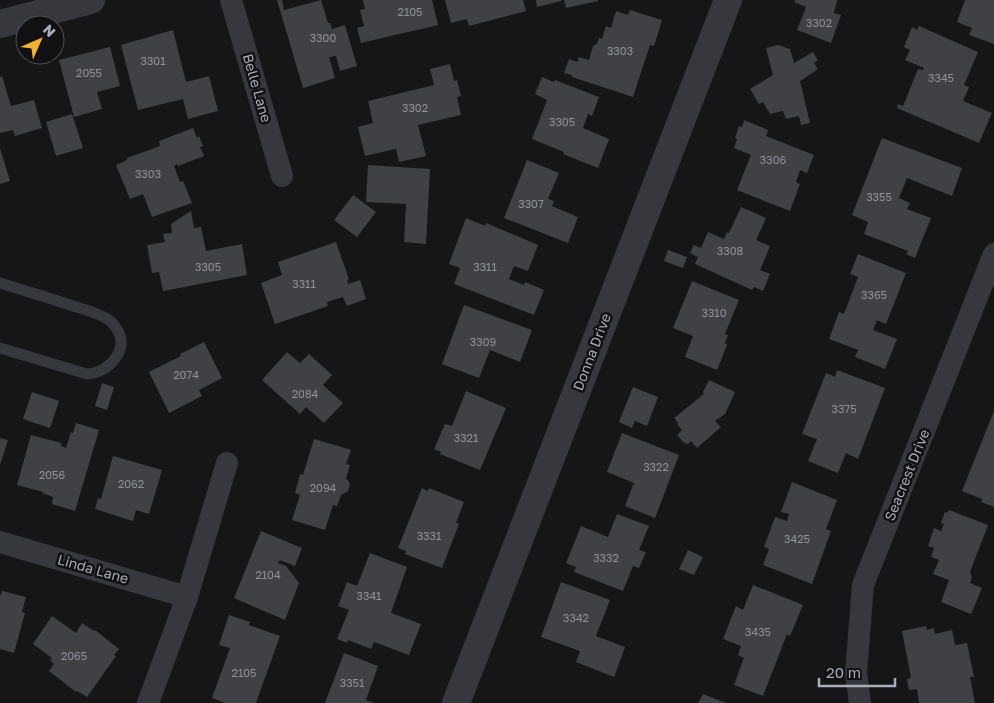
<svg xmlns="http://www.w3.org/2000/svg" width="994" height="703" viewBox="0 0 994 703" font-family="'Golos Text',sans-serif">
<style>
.building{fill:#404145}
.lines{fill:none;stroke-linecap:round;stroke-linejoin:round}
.service{stroke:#37383d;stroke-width:11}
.minor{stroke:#37383d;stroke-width:22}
.tertiary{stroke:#37383d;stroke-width:28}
.labels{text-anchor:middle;stroke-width:5;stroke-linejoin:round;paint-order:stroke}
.number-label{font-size:11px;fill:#8e929b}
.street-label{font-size:14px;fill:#a8adb8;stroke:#111113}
</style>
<rect width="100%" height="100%" fill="#161618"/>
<g class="building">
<path d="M277,0H282L284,10L321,0L328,23H330L332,29L345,25L357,66L340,71L336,56L329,57L335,78L303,88Z"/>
<path d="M363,0H432L438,25L361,43L357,28L364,26L360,10L365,9Z"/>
<path d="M445,0H523L526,11L469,26L467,19L451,23Z"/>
<path d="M536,0H561V1L537,7Z"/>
<path d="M564,0H598V1L566,8Z"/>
<path d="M795,0H837L834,13L841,15L831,43L797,30L806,7L794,2Z"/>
<path d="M965,0H994V44L969,35L972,28L957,22Z"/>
<path d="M630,10L662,20L654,46L650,45L633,97L572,77V75L564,73L569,59L577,62L579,57L589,60L593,46L597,44L599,38L602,39L606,26L611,28L616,11L628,15Z"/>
<path d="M919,26L978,52L964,85L969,87L963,101L992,113L979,143L897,108L898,104L903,106L918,69L923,70L924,68L905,60L910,50L904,47L912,27L917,30Z"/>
<path d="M173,30L186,82L209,76L218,111L188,119L183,99L138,110L121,45Z"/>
<path d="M778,45L790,49L794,63L813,52L818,60L814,63L818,69L800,81L810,123L801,125L799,116L786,119L783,111L770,114L763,102L759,104L750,89L773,75L766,48Z"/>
<path d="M110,47L120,86L97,92L102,109L74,117L59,60Z"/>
<path d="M450,64L454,81L457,80L461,96L457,97L461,115L418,125L426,156L399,162L396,149L365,156L358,127L373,123L368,101L434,85L430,69Z"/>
<path d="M2,76L11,106L34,100L42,128L15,136L13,130L0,133V77Z"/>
<path d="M542,77L554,82L555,80L599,97L592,116L588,114L583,128L609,139L598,168L563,154L564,152L532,139L547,100L535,94Z"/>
<path d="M72,114L83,148L56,156L46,122Z"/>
<path d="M744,120L768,130L766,136L814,155L807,173L800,170L796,182L800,184L790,211L737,190L751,155L734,148L737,139L735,138L739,126L742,127Z"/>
<path d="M193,128L197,138L199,136L203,146L200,147L204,156L178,166L177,164L174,166L180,182L183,181L192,203L152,217L143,194L130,199L116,165L127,160V158L160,146L159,141Z"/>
<path d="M882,138L962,168L952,196L907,178L899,198L910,203L907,209L931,218L915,258L906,254L908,251L864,234L868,222L852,215Z"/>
<path d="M0,148L10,181L0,184Z"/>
<path d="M527,160L559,173L548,199L554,201L552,206L578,217L568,243L504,218Z"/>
<path d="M368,165L430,169L426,244L404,242L406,204L366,202Z"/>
<path d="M353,195L376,212L357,237L334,220Z"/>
<path d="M741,207L766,218L756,240L770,246L760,270L770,274L763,291L754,287L752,290L695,264L698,257L690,253L694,245L701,248L708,232L724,239L727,232L729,233Z"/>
<path d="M191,211L194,228L201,227L206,251L242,244L247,275L163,291L159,272L152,273L147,245L165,242L163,234L172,233L171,224Z"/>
<path d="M466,218L485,226L486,223L538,245L528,271L514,266L509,279L524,285L525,282L544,290L534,315L454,284L460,268L449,264Z"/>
<path d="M336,242L349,279L347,280L348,284L360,280L366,299L347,306L343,297L327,302L328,306L275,324L261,283L282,275L278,262Z"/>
<path d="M668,250L687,257L683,268L664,261Z"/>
<path d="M858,254L906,273L886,324L877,320L873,330L897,339L885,369L855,357L858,350L829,339L839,312L844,314L858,277L850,274Z"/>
<path d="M692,281L739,300L725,334L728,335L725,343L727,345L717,370L685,357L693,336L673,328Z"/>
<path d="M464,305L532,330L520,362L490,350L479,378L442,364Z"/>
<path d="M204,342L222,378L199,390L202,396L169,413L149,372L181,356L180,354Z"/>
<path d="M287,352L300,363L309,354L332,375L323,385L343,403L324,423L306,407L300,414L262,380Z"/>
<path d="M837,370L885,388L858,459L846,453L838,473L808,461L817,439L802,434L826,373L835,377Z"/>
<path d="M709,380L735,392L725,414L715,421L721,427L697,448L691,441L688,444L684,443L677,435L682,430L677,424L678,423L674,418L704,394L703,392Z"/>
<path d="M102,383L114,387L107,410L95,406Z"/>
<path d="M633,387L658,397L647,426L635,421L632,428L619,422Z"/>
<path d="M466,391L506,408L480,470L440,454L441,452L434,449L445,424L452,426Z"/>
<path d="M32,392L59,401L50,428L23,419Z"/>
<path d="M994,411V507L981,502L982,499L962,491Z"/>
<path d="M76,423L99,430L75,511L52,504L53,497L42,493L43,492L17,485L31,435L61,443V446L66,448L71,432L73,433Z"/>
<path d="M622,433L679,455L655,518L625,506L634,483L607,472Z"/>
<path d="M0,438L8,440L0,465Z"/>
<path d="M314,439L351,450L346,464L350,465L346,478L350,484L348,491L341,495L337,506L333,505L325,530L292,520L300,495L295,493L300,474L303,475Z"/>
<path d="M113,456L162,470L149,514L136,510L133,521L95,509L98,498L101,499Z"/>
<path d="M792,482L837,500L826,529L831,531L812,584L763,565L769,549L764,547L775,517L787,521L789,514L781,512Z"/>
<path d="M422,488L428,491L429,488L464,502L456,523L459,524L442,568L405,554L406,551L398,548Z"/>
<path d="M949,510L988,525L970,572L972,577L970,583L982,588L971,614L941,602L949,580L933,574L939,560L931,557L934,548L928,546L934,528L941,531L944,524L941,523L945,512L947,513Z"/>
<path d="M617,514L649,526L639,550L646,552L639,568L633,566L623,591L574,572L576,567L566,563L581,526L608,537Z"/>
<path d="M261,531L302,548L295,566L280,560L278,563L286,566L299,583L285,620L234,598Z"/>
<path d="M688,550L703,557L694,575L679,569Z"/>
<path d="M370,553L407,567L391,613L421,624L409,655L374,642L371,649L348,640L347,643L337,639L349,610L338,606L347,582L357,586Z"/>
<path d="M561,582L610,600L596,636L625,647L614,677L576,662L580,651L541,637Z"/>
<path d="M753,585L803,605L790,636L787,634L763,696L734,685L744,658L738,655L741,646L723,639L736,606L743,610Z"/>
<path d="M2,591L26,597L22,612L25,613L14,653L0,649V596Z"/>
<path d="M229,615L250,622L249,625L280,636L256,703H225L212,698L230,648L219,645Z"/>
<path d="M52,616L76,633L82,623L94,631L95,630L119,649L114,655L116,656L87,697L77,691L76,692L49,671L54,664L50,660L52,658L33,644Z"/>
<path d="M926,626L927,630L934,628L935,634L952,630L955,645L967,643L974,677H970L975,703H919L917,689L909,690L907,679L911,678L902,631Z"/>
<path d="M344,653L378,666L366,700L374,703H325Z"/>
<path d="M703,694L726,703H698Z"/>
</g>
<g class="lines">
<path class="service" d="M0,283C23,290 46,297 70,305C82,309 98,312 109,320C119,328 125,342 118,354C111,366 101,373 87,374L0,348"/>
<g class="minor">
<path d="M231,0L282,176"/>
<path d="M0,542L187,597"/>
<path d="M148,703L187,597L227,463"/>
<path d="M860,703L856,673L863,585L994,254"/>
</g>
<g class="tertiary">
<path d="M0,24L91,0"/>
<path d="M456,703L728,0"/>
</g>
</g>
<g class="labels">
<g class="number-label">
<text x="410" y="16">2105</text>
<text x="819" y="27">3302</text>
<text x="323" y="42">3300</text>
<text x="620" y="55">3303</text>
<text x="153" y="65">3301</text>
<text x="89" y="77">2055</text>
<text x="941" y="82">3345</text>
<text x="415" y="112">3302</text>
<text x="562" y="126">3305</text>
<text x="773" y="164">3306</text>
<text x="148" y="178">3303</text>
<text x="879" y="201">3355</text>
<text x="531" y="208">3307</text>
<text x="730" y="255">3308</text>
<text x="208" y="271">3305</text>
<text x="485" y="271">3311</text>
<text x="304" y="288">3311</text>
<text x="874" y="299">3365</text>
<text x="714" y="317">3310</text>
<text x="483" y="346">3309</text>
<text x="186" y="379">2074</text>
<text x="305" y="398">2084</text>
<text x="844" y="413">3375</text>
<text x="466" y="442">3321</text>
<text x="656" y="471">3322</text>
<text x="52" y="479">2056</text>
<text x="131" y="488">2062</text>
<text x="323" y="492">2094</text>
<text x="429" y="540">3331</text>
<text x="797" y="543">3425</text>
<text x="606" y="562">3332</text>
<text x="268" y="579">2104</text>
<text x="369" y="600">3341</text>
<text x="576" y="622">3342</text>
<text x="758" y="636">3435</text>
<text x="74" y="660">2065</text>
<text x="244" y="677">2105</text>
<text x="352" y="687">3351</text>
</g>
<g class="street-label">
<text transform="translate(257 88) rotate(74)" y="5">Belle Lane</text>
<text transform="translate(592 352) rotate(-69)" y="5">Donna Drive</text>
<text transform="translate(907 475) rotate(-68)" y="5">Seacrest Drive</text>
<text transform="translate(93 569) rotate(16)" y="5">Linda Lane</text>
</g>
</g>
<g transform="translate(40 40) rotate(45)"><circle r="24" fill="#111113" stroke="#4d4f55"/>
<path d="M0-4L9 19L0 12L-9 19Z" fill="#f2b134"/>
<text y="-8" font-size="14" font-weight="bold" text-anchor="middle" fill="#a8adb8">N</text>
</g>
<path d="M819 678v8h76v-8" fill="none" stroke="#a8adb8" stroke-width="2.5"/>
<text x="826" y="678" font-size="15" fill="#a8adb8" stroke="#111113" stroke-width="4" paint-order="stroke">20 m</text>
</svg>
